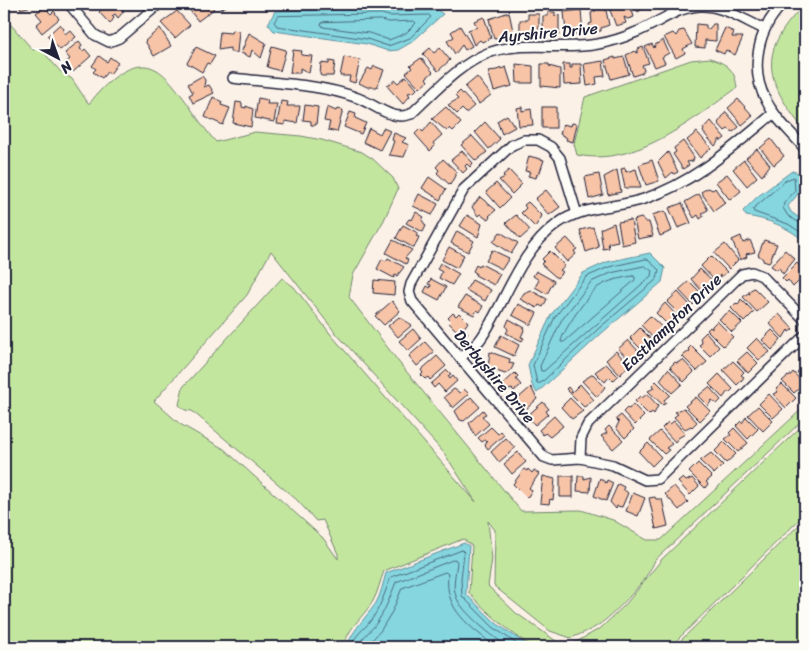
<svg xmlns="http://www.w3.org/2000/svg" width="809" height="651" viewBox="0 0 809 651" font-family="Sriracha,sans-serif">
<style>
.green{fill:#c3e69f;stroke:#72846d;fill-rule:evenodd}
.water{fill:#85d6df;stroke:#5d8e9d}
.lines{fill:none;stroke-linecap:round;stroke-linejoin:round}
.shore{stroke:#4a6a7d;stroke-width:1}
.building{fill:#f7c4a7;stroke:#22223b}
.minor-casing{stroke:#22223b;stroke-width:12}
.minor{stroke:#fdfcf7;stroke-width:9}
.labels{text-anchor:middle;stroke-width:4;stroke-linejoin:round;paint-order:stroke}
.street-label{font-size:16px;fill:#22223b;stroke:#fdfcf7}
</style>
<rect width="100%" height="100%" fill="#fcf1e7"/>
<filter id="ink" filterUnits="userSpaceOnUse"><feTurbulence type="fractalNoise" baseFrequency=".02" numOctaves="2"/><feDisplacementMap in="SourceGraphic" scale="10" xChannelSelector="R" yChannelSelector="G"/><feConvolveMatrix kernelMatrix="1 2 1 2 8 2 1 2 1" color-interpolation-filters="sRGB"/></filter>
<g filter="url(#ink)">
<g class="green">
<path d="M805,4V124L801,126C763,77 759,50 805,4Z"/>
<path d="M4,17L33,50L40,48L60,71L72,79L88,103H90C103,85 133,55 157,70C177,82 198,123 216,142L255,132L301,136L322,140L362,152L373,159L393,178L398,189L384,220L353,275L349,297L401,365L521,511L581,510L613,520L647,540H661L805,406V418L655,560C649,578 617,612 600,624C592,630 580,634 571,638L550,631L494,586L495,530L488,521L492,559L488,586L516,613L559,643L555,647C549,647 540,649 535,647C520,642 480,606 469,593L472,546L463,539L384,571C380,581 378,592 373,601C365,615 344,632 345,647H4ZM271,251L335,332L444,453L476,502L332,336L294,287L282,278L183,387L179,405L185,410L192,411L297,500L316,521L323,520L338,554V559L323,538L224,449L180,424L154,401L247,295Z"/>
<path d="M710,58C727,64 735,69 737,88C692,120 636,167 577,155L574,144L585,97L691,60Z"/>
<path d="M805,423V514L670,647H559H567L601,628L626,604L662,559Z"/>
<path d="M805,519V647H674Z"/>
</g>
<g class="water">
<path d="M383,8L388,11L437,10L443,14L412,42L398,50L388,51L367,44L274,31L268,24L275,11Z"/>
<path d="M792,171L799,173C802,192 799,193 788,206L791,212L805,222V242C789,227 767,219 746,216L743,211L757,197Z"/>
<path d="M650,253L665,268L662,282L602,333L537,393L532,385L528,365L551,315L583,273L607,262Z"/>
<path d="M464,543L469,546L466,594L496,623L530,647L348,646C349,634 368,615 376,603C381,594 383,583 386,573Z"/>
</g>
<g class="lines">
<g class="shore">
<path d="M382,14L389,16L429,15L431,17L410,38L388,46L367,39L277,26L274,22L278,16Z"/>
<path d="M381,20L389,22L414,21L416,23L406,33L389,40L369,33L323,27L321,24L323,22Z"/>
<path d="M805,226L788,216L783,208L784,203L795,191L794,177L786,180L753,209L754,212L788,224L805,235"/>
<path d="M647,259L659,270L657,279L598,329L541,383H537L533,365L555,317L586,277L609,267Z"/>
<path d="M645,266L652,271L651,276L544,371H541L540,366L561,321L591,282L611,273Z"/>
<path d="M633,276L635,277V280L564,342H561C561,333 590,292 598,287C609,280 621,278 633,276Z"/>
<path d="M352,647C353,637 361,632 368,624C380,610 384,594 391,577L462,550L464,552L461,579L462,596L493,627L521,647"/>
<path d="M359,647C360,638 370,632 375,625C385,612 390,597 396,582L455,559L457,562C456,572 452,586 456,596C460,611 495,639 509,647"/>
<path d="M366,647L381,630L393,610L402,588L445,572L448,574C444,611 470,626 496,647"/>
</g>
</g>
<g class="building">
<path d="M19,4H35V5L21,9Z"/>
<path d="M48,4L50,7L48,11L51,14L54,11L59,19L42,33L36,25L42,20L36,13Z"/>
<path d="M104,4H118L124,11L118,18L115,14L112,16L114,18L110,24L99,12L106,6Z"/>
<path d="M125,4H134L135,5L130,9Z"/>
<path d="M185,4H209L214,9L198,21Z"/>
<path d="M219,4H230L221,9Z"/>
<path d="M611,4H630L634,17L628,19L624,17L626,23L616,26L608,5Z"/>
<path d="M633,4H656L658,7L651,11L648,5L638,12Z"/>
<path d="M743,4H754L752,9Z"/>
<path d="M605,5L609,25L601,28V31L591,32L589,24L592,23L591,13L595,12L594,7Z"/>
<path d="M581,10L583,34L576,35L575,29L566,32L564,12Z"/>
<path d="M177,11L190,25L175,38L161,23Z"/>
<path d="M509,12L513,31L504,32L505,36L494,39L489,19Z"/>
<path d="M548,12H555V16L559,15V35L546,34V31H543V16H548Z"/>
<path d="M528,14H539V35H532V32L520,34V20H528Z"/>
<path d="M484,17L491,38L482,42L480,40L474,45L468,30L477,27L474,21Z"/>
<path d="M60,24L64,29L63,31L65,34L70,30L76,37L60,50L47,36Z"/>
<path d="M696,24L706,25V29H709L713,24H716V41L705,40V48L695,47Z"/>
<path d="M460,26L472,46L465,50L462,45L455,54L447,41L454,37L451,32Z"/>
<path d="M160,28L171,46L154,56L145,41Z"/>
<path d="M725,28L734,32L732,37H743L735,55L726,50L724,54L715,50Z"/>
<path d="M232,30L239,31L237,53L230,52V48L218,50L220,32L231,33Z"/>
<path d="M684,30L692,44L683,49L685,53L676,58L664,37L673,33L676,36L679,31Z"/>
<path d="M249,33L266,43L261,58L252,50L250,57L241,53Z"/>
<path d="M663,40L669,53L662,57L665,63L655,67L645,47L652,44L654,48L655,45Z"/>
<path d="M79,41L82,45L80,49L83,51L85,49L91,56L73,72L65,63L70,59L65,53Z"/>
<path d="M272,46L286,50L280,71L267,67Z"/>
<path d="M196,47L215,56L210,64L207,63L202,72L187,63Z"/>
<path d="M643,47L649,63L642,65L644,70L642,73L633,76L626,55L635,51L636,53L638,52V49Z"/>
<path d="M430,48L434,53L440,48L450,60L438,71L423,54Z"/>
<path d="M293,50L302,51L301,55L312,56L309,73L300,68V73H290Z"/>
<path d="M99,56L107,62L110,57L118,63L110,74L107,72L102,78L93,72L96,69L92,66Z"/>
<path d="M344,57L360,60L355,83L349,81L350,76H340Z"/>
<path d="M615,57V59L624,57L629,74L611,79L605,60Z"/>
<path d="M421,58L433,72L426,78L428,81L420,88L406,73L412,68L410,66Z"/>
<path d="M329,61L335,62L333,76H322L320,75L321,63L329,64Z"/>
<path d="M603,61L605,76L596,77L597,84L587,86L584,64Z"/>
<path d="M516,64L533,66V83H517Z"/>
<path d="M541,64H549V66L560,69V88L541,86Z"/>
<path d="M563,64H570V68H572V64H581L582,84L564,85Z"/>
<path d="M374,66L384,70L377,87H367L359,83L368,68L372,70Z"/>
<path d="M500,67L501,69L506,67L512,86L494,91L488,71L497,70Z"/>
<path d="M202,76L205,80L204,87L209,85L214,93L193,103L189,95L193,93L188,84Z"/>
<path d="M406,76L417,89L414,92L408,93L410,96L403,104L387,86L395,80L398,83Z"/>
<path d="M477,77L491,95L479,104L465,87Z"/>
<path d="M460,91L474,106L466,113L462,109L457,114L448,105L458,99L455,96Z"/>
<path d="M213,97L222,102L221,105L230,108L223,125L205,117Z"/>
<path d="M258,98L268,100L267,104H277L274,122L255,118Z"/>
<path d="M738,99L753,116L742,125L728,108Z"/>
<path d="M281,101L288,102L287,106H300L297,123L285,121V125L277,124Z"/>
<path d="M236,102L242,103V107L246,108V106L253,109L251,127L233,123Z"/>
<path d="M305,105L318,107L316,125H311V121L303,120Z"/>
<path d="M327,107L336,111L337,109L343,110L337,132L328,130L330,122L324,121Z"/>
<path d="M446,107L461,123L453,131L450,128L447,131L432,119Z"/>
<path d="M522,107V111L531,109L533,125L519,126L517,108Z"/>
<rect x="542" y="107" width="14" height="21"/>
<path d="M350,112L356,114L355,118L366,123L361,134L344,127Z"/>
<path d="M726,112L739,127L733,132L728,129L725,131L718,123Z"/>
<path d="M507,115L515,127L502,134L497,121Z"/>
<path d="M711,121L725,138L721,141L720,139L715,146L703,132L704,130L703,128Z"/>
<path d="M431,122L442,135L433,143L435,146L430,151L415,134L420,129L423,132Z"/>
<path d="M485,122L500,139L489,149L475,132Z"/>
<path d="M572,123L577,124L573,142L566,140L567,138L560,134L563,124L571,126Z"/>
<path d="M369,128L380,134L383,128L390,131L380,150L363,142Z"/>
<path d="M697,132L711,148L700,158L687,140Z"/>
<path d="M394,133L406,138L402,142L409,145L404,157L389,155L394,141L392,140Z"/>
<path d="M472,136L487,152L476,161L461,145Z"/>
<path d="M771,139L784,156L774,165L760,148Z"/>
<path d="M683,141L694,157L693,161L687,162L689,165L683,169L673,154L676,152L674,148Z"/>
<path d="M757,149L770,165L762,176L746,158Z"/>
<path d="M462,151L473,163L470,167L467,164L465,166L467,169L463,173L451,160Z"/>
<path d="M668,152L678,172L674,174L673,172L666,178L658,162Z"/>
<path d="M529,156L544,160L539,175L537,174L536,178L528,176L530,172L525,171Z"/>
<path d="M443,159L457,172L450,185L437,173L439,170L436,167Z"/>
<path d="M652,160L659,181L646,185L639,165Z"/>
<path d="M744,160L757,177L747,186L733,169Z"/>
<path d="M625,168L626,172L636,169L641,188H625L621,169Z"/>
<path d="M509,170L522,184L512,194L499,180L505,177L503,175Z"/>
<path d="M617,170L621,192L608,195L604,177Z"/>
<path d="M599,174L603,195L589,199L585,177Z"/>
<path d="M727,174L741,191L730,200L716,182Z"/>
<path d="M429,177L446,189L440,200L422,188Z"/>
<path d="M496,183L510,198L500,208L486,192Z"/>
<path d="M708,188L713,190L715,188L725,203L714,211L701,192Z"/>
<path d="M546,190L560,207L549,215L535,199Z"/>
<path d="M419,194L438,204L432,215L413,206Z"/>
<path d="M699,194L708,210L702,213L704,216L700,219L698,215L694,218L685,202Z"/>
<path d="M480,197L496,210L489,216L490,217L488,220L480,214L478,216L472,207Z"/>
<path d="M528,202L542,216L535,227L521,213L526,208L524,205Z"/>
<path d="M682,203L691,223L678,228L669,208Z"/>
<path d="M665,211L672,231L660,236L652,215Z"/>
<path d="M416,212L424,217L422,220L426,226L423,232L406,223L409,219L412,220Z"/>
<path d="M467,215L482,224L478,237L460,226Z"/>
<path d="M516,215L530,230L520,239L506,223Z"/>
<path d="M641,218L646,222H649L653,236L638,239L634,220Z"/>
<path d="M631,220L635,242L622,245L618,222Z"/>
<path d="M614,223L618,241L608,243L609,248L603,249L600,229Z"/>
<path d="M403,225L418,233L416,236L419,237L414,248L396,238Z"/>
<path d="M593,227L599,247L586,252L580,230Z"/>
<path d="M457,231L474,241L468,252L451,243Z"/>
<path d="M500,232L518,243L511,254L493,242Z"/>
<path d="M741,236L743,243L750,240L755,252L746,254L747,257L740,260L732,240Z"/>
<path d="M567,238L577,249L574,251L576,254L567,262L555,248Z"/>
<path d="M393,240L412,250L405,258L408,260L406,264L386,253Z"/>
<path d="M764,240L777,244L769,263L763,261V259L758,255Z"/>
<path d="M725,244L738,260L729,269L714,253Z"/>
<path d="M449,247L464,255L457,268L442,260Z"/>
<path d="M492,250L509,258L502,269L486,261Z"/>
<path d="M785,250L795,259L783,274L779,268L777,270L771,266Z"/>
<path d="M550,251L565,266L560,270L563,272L557,278L541,264L544,261L542,259Z"/>
<path d="M711,256L727,272L721,277L720,275L716,282L701,266Z"/>
<path d="M388,258L404,267L397,276L395,275L394,278L377,269L382,259L386,261Z"/>
<path d="M440,263L459,274L452,285L439,278L442,272L437,269Z"/>
<path d="M797,263L805,271V275L793,287L788,280L786,282L782,278Z"/>
<path d="M481,264L500,274L494,285L475,275L476,273L473,271L476,265L479,267Z"/>
<path d="M700,269L715,283L702,291L691,279Z"/>
<path d="M536,271L554,281L547,294L535,287L539,280L533,276Z"/>
<path d="M431,279L446,287L439,300L424,292L427,286L430,288L431,285L428,284Z"/>
<path d="M374,280L395,282L394,295L373,293Z"/>
<path d="M472,280L491,290L485,301L466,290Z"/>
<path d="M689,281L701,293L693,305L679,290Z"/>
<path d="M754,288L768,302L757,312L743,297L748,293L750,294L749,291Z"/>
<path d="M530,290L547,299L543,307L539,305L537,308L520,299L524,293Z"/>
<path d="M678,292L690,305L684,309L687,311L681,316L667,302Z"/>
<path d="M465,296L483,306L480,312L477,310L474,315L458,307Z"/>
<path d="M741,299L754,312L744,322L731,308L736,303L738,305Z"/>
<path d="M392,301L400,311L384,325L375,316Z"/>
<path d="M665,303L679,318L674,323L671,322L673,324L670,327L656,313Z"/>
<path d="M518,304L537,313L531,325L512,315Z"/>
<path d="M730,311L742,323L732,332L719,319Z"/>
<path d="M453,313L456,316L459,313L468,322L464,328L468,333L463,337L449,323L451,321L448,318Z"/>
<path d="M779,314L793,329L789,332L788,330L783,338L769,323Z"/>
<path d="M650,316L666,331L662,335L661,333L656,341L641,325Z"/>
<path d="M399,317L412,325L398,337L388,326Z"/>
<path d="M509,319L525,328L521,337L524,338L522,341L506,333L508,330L506,326Z"/>
<path d="M717,321L733,337L723,346L707,330L710,327L712,329V326Z"/>
<path d="M640,328L651,339L649,342L651,344L644,352L630,338Z"/>
<path d="M413,329L421,339L408,351L399,341Z"/>
<path d="M772,330L781,339L772,350L762,340Z"/>
<path d="M706,332L719,347L710,356L699,345L702,343L700,338Z"/>
<path d="M501,335L519,345L514,356L495,347Z"/>
<path d="M757,338L770,352L759,360L747,348Z"/>
<path d="M628,340L641,354L636,358L635,357L630,360L618,349Z"/>
<path d="M425,342L434,352L417,366L409,356Z"/>
<path d="M691,346L707,362L697,371L682,356L690,351L688,349Z"/>
<path d="M616,351L629,365L620,375L606,360Z"/>
<path d="M490,352L510,359L509,363L514,364L511,370L505,374L488,368Z"/>
<path d="M747,352L758,363L748,373L737,361Z"/>
<path d="M437,356L446,366L430,380L428,377L425,379L421,375L423,373L421,370Z"/>
<path d="M683,360L694,372L684,382L670,367L675,362L677,363Z"/>
<path d="M733,361L744,372L741,375L744,377L742,380L737,385L723,370Z"/>
<path d="M606,364L618,376L613,381L609,377L605,382L595,372Z"/>
<path d="M804,366L805,367V381L797,372Z"/>
<path d="M668,369L682,384L672,393L660,380Z"/>
<path d="M447,370L451,374L448,376L450,379L453,376L457,381L445,392L438,384L434,388L431,384Z"/>
<path d="M793,372L804,384L794,393L782,381L788,376L789,377Z"/>
<path d="M515,373L518,376L516,379L521,385L514,391L512,389L505,391L501,386Z"/>
<path d="M593,374L605,387L597,397L582,381Z"/>
<path d="M719,374L733,389L729,393L728,391L723,398L709,384Z"/>
<path d="M656,381L670,395L664,400L666,403L663,405L648,391L654,388L652,385Z"/>
<path d="M580,384L594,400L584,407L566,389L568,387L572,392Z"/>
<path d="M782,384L796,398L786,408L773,394L778,392L776,389Z"/>
<path d="M531,387L537,399L523,412L519,407L521,405L515,401Z"/>
<path d="M709,387L721,400L717,404L712,400L708,406L698,396Z"/>
<path d="M454,389L460,393L464,389L469,394L453,408L444,397Z"/>
<path d="M647,394L658,406L654,414L652,412L649,415L635,401L640,396L642,398Z"/>
<path d="M769,394L783,409L773,418L759,404Z"/>
<path d="M471,397L480,407L464,421L460,420L455,411Z"/>
<path d="M696,397L710,411L700,421L685,406Z"/>
<path d="M570,398L583,411L572,419L561,407Z"/>
<path d="M543,402L549,409L546,411L548,414L535,425L527,416Z"/>
<path d="M633,404L644,416L635,425L623,412L627,408L629,409Z"/>
<path d="M758,406L773,421L763,431L748,415Z"/>
<path d="M684,408L697,422L692,427L691,426L685,429L674,417L678,414L675,412Z"/>
<path d="M483,410L486,414L482,416L489,424L475,436L469,423Z"/>
<path d="M621,415L634,429L625,438L616,428L619,422L616,419Z"/>
<path d="M554,416L563,426L550,437L545,433L543,435L539,430Z"/>
<path d="M746,417L758,429L748,439L736,426L741,421L742,423Z"/>
<path d="M674,421L685,434L678,438L675,442L662,428L668,422L670,424Z"/>
<path d="M609,426L623,440L613,449L601,436L607,433L605,430Z"/>
<path d="M491,427L498,434L501,431L504,435L488,449L485,445L487,442L485,440L482,442L478,438Z"/>
<path d="M734,428L748,443L738,452L725,439L731,435L729,433Z"/>
<path d="M660,431L672,444L666,448L669,450L664,454L650,440Z"/>
<path d="M506,438L515,448L499,462L491,452Z"/>
<path d="M724,442L736,454L726,463L715,451Z"/>
<path d="M648,443L661,457L652,466L639,452Z"/>
<path d="M518,452L526,462L512,474L504,464Z"/>
<path d="M711,453L723,465L714,474L700,461Z"/>
<path d="M698,463L712,477L706,482L708,484L705,488L689,472Z"/>
<path d="M524,469L527,471L528,469L532,473L534,470L539,474L529,488L532,490L527,498L513,484Z"/>
<path d="M543,476L555,479L553,500L550,499L549,504L540,503Z"/>
<rect x="560" y="476" width="13" height="21"/>
<path d="M578,476H584V479L591,477L590,492L577,491Z"/>
<path d="M600,478L606,483L607,480L613,483L606,501L594,496Z"/>
<path d="M683,478L686,481L692,478L699,486L690,495L678,482Z"/>
<path d="M618,484L624,487L623,489L628,493L622,507L617,506L616,509L610,502Z"/>
<path d="M674,486L688,502L679,510L665,494Z"/>
<path d="M633,493L645,498L638,516L626,511Z"/>
<path d="M655,497L656,499H662L668,526L656,529L649,498Z"/>
</g>
<g class="lines">
<defs>
<g id="minor">
<path d="M69,4L95,35L109,42L119,38L159,4"/>
<path d="M783,4C758,28 749,69 766,100C775,119 792,133 805,149"/>
<path d="M233,78C272,83 319,84 355,97C374,103 391,122 411,114C435,92 458,65 488,53C522,40 562,51 598,44C609,42 623,38 634,33C656,25 676,7 700,6C722,5 744,20 764,29"/>
<path d="M577,214L560,158L551,147L538,140H524L512,145L464,189L411,284L409,292L412,301L544,457L552,460L580,458L613,465L645,480L658,479L805,335"/>
<path d="M460,358C467,352 477,345 482,337C507,299 519,252 557,224C581,206 617,208 644,199C695,182 733,147 774,113"/>
<path d="M580,458L581,438L588,424L742,274L752,272L762,276L805,320"/>
</g>
</defs>
<use href="#minor" class="minor-casing"/>
<use href="#minor" class="minor"/>
</g>
</g>
<g class="labels">
<g class="street-label">
<text transform="translate(548 32) rotate(-5)" y="6">Ayrshire Drive</text>
<text transform="translate(671 322) rotate(-44)" y="6">Easthampton Drive</text>
<text transform="translate(495 376) rotate(50)" y="6">Derbyshire Drive</text>
</g>
</g>
<rect width="809" height="651" fill="none" stroke="#fdfcf7" stroke-width="20"/>
<rect x="10" y="10" width="789" height="631" fill="none" stroke="#22223b" stroke-width="2" filter="url(#ink)"/>
<g transform="translate(58 58) rotate(139)" stroke="#fdfcf7" stroke-width="4" paint-order="stroke">
<path d="M0-4L9 19L0 12L-9 19Z" fill="#22223b"/>
<text y="-8" font-size="14" font-weight="bold" text-anchor="middle" fill="#22223b">N</text>
</g>
</svg>
